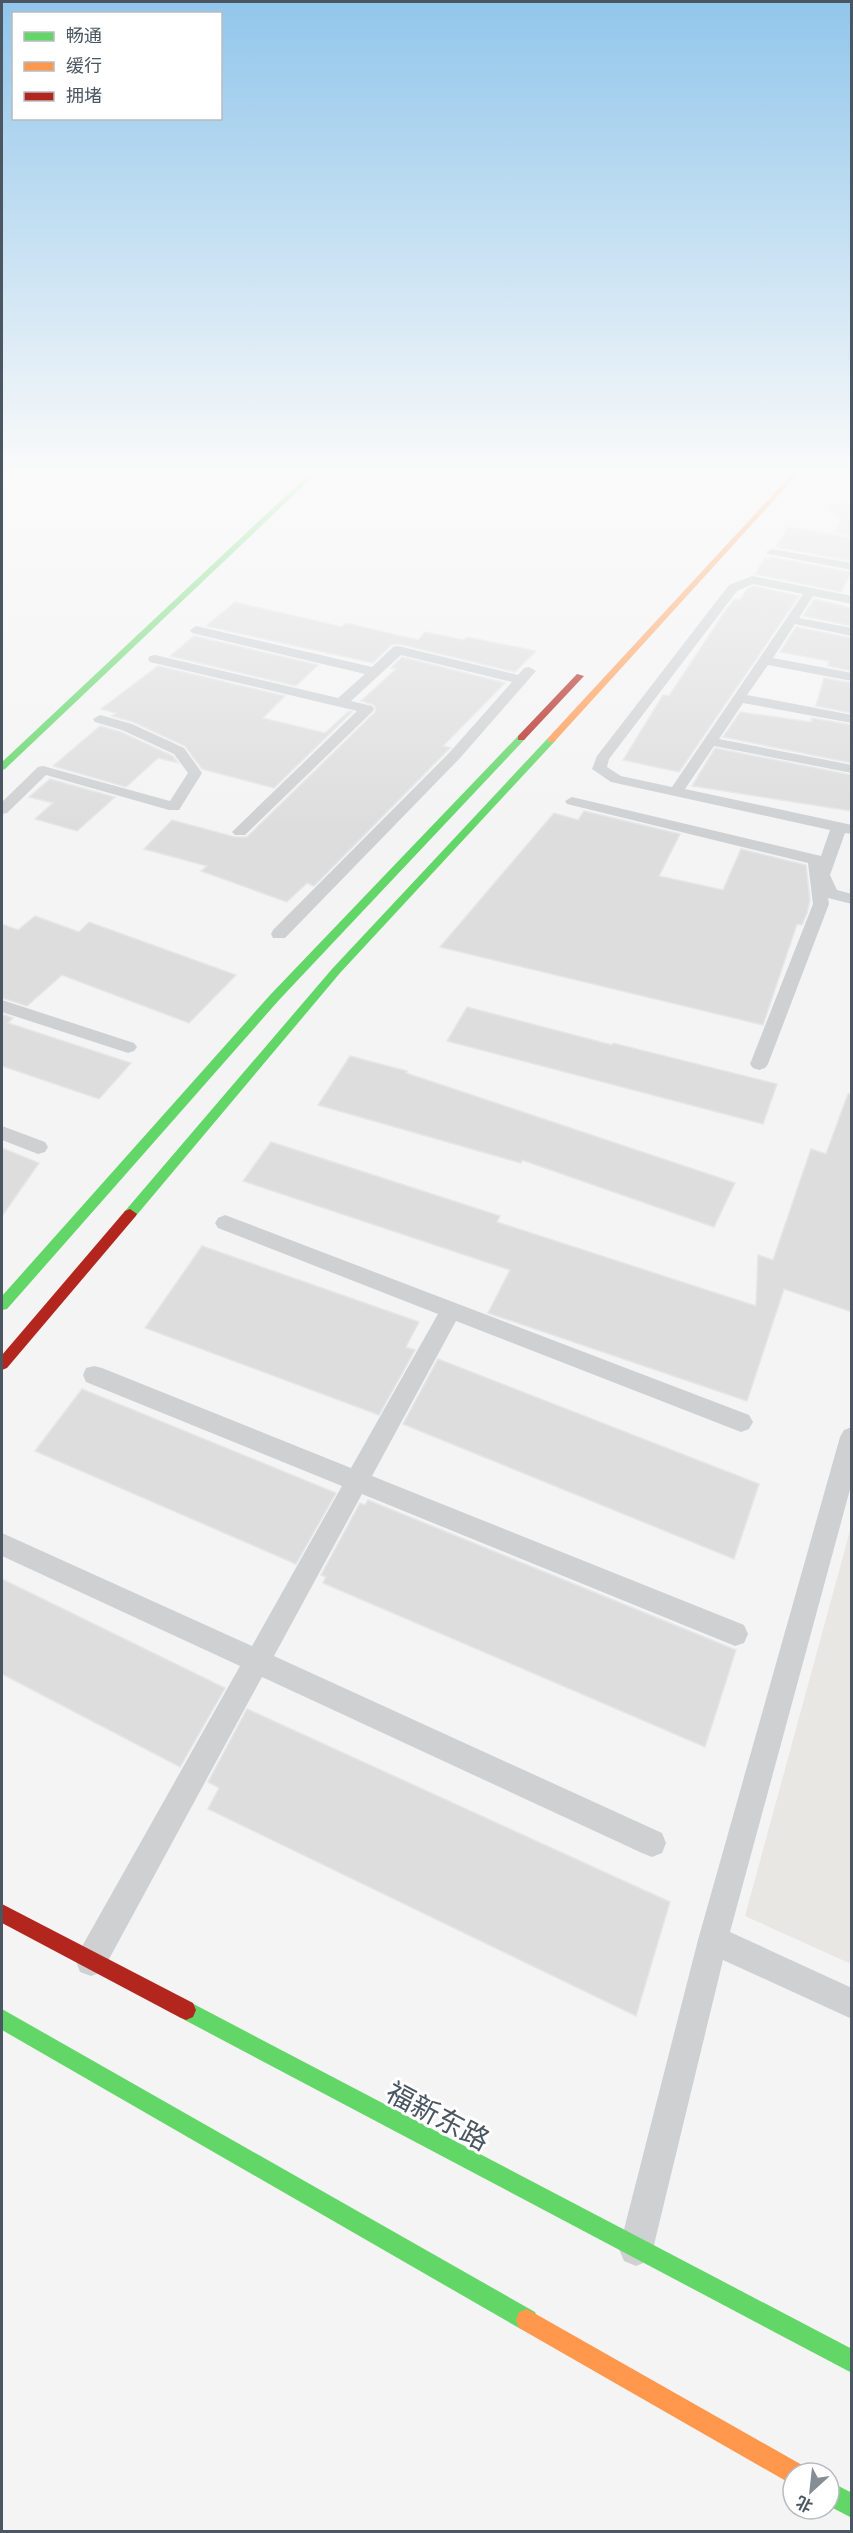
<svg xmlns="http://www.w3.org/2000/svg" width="853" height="2533" viewBox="0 0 853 2533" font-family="Jost,'Noto Sans SC',sans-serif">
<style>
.commercial{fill:#e8e7e3}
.education{fill:#e6e5e6}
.building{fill:#ddddde;stroke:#e5e6e7;stroke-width:1.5}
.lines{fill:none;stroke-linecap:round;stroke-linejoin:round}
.lane{fill:#ced0d2;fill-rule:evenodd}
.fast{fill:#63d668;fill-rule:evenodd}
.slow{fill:#ff974d;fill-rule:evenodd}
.jam{fill:#b3261e;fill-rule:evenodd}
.labels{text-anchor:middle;stroke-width:6;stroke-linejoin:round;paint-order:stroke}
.near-street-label{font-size:28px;fill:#4a5661;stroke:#fff}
</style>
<rect width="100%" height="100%" fill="#f4f4f4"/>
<path class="commercial" d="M851,1527L852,1964H851L745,1916Z"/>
<path class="education" d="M851,502V536L834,533L840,520L825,505Z"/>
<g class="building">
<path d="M788,527L852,538V561L776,547Z"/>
<path d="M770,557L851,572L841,592L755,574L765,558L769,559Z"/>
<path d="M753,586L799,596L679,772L623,760L663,695L669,696L727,608L734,599L740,600L747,589Z"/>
<path d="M814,599L852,608V626L803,616Z"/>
<path d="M235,602L342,627L346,623L418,640L425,632L464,640L467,637L536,651L515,672L399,644L391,645L373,663L206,626Z"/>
<path d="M796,627L852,638V671L828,666L829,661L780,652Z"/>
<path d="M194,636L318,665L296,686L170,656Z"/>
<path d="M402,657L505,683L443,746L451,748L448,750L314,886L307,883L287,902L201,871L207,866L144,849L172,820L235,837H247L374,713L376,710L374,705L361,701L396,669L391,668Z"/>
<path d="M158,666L285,696L263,718L325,733L349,711L352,712L274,788L202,769L185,746L133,722L112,716L116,713L101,709Z"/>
<path d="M824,678L852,683V713L816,706Z"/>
<path d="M740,712L811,722L812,718L852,725V763L723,737Z"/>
<path d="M100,726L121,732L173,756L178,763L158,758L126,787L53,766Z"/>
<path d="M715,748L852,775V811L692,786Z"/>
<path d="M50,779L115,797L77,831L35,819L53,803L29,797Z"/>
<path d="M584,811L680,834L659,876L723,890L741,849L806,865L810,900L807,913L802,925L797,924L763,1025L440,947L554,813L578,820Z"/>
<path d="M35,916L79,932L89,922L236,975L189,1023L62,975L27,1006L2,998V924L18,930Z"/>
<path d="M467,1007L612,1045L613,1043L777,1084L763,1124L447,1041Z"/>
<path d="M2,1014L13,1018L8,1023L131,1063L99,1099L2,1066Z"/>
<path d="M350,1056L407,1071L406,1073L735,1183L714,1227L522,1160L521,1163L318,1105Z"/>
<path d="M848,1094H852V1312L784,1289L747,1401L488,1313L510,1270L243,1181L271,1142L500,1216L497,1222L756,1306L758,1255L773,1260L811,1149L826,1154Z"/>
<path d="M2,1148L39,1163L2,1216Z"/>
<path d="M202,1246L419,1322L406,1347L415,1350L379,1415L145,1328Z"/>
<path d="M438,1359L759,1484L734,1559L403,1424Z"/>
<path d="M82,1389L336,1493L296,1564L35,1451Z"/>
<path d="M368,1500L736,1650L705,1747L323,1583L326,1577L321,1575L360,1503L365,1505Z"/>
<path d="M2,1579L225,1688L180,1767L2,1674Z"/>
<path d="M247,1709L670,1902L636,2016L208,1809L219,1788L208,1782Z"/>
</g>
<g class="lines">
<g class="lane">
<path d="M772,549L852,563V570L768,554L766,552Z"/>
<path d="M752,576L852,596V604L813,596L799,618L852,628V636L795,624L773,658L852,673V681L768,665L747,695L852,715V723L743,703L719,739L852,765V773L714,746L685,789L852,825V834L845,833L830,875L837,890L852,894V904L828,898L829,904L768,1064L765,1068L759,1070L753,1068L750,1064L813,904L808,863L567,804L565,801L572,797L821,856L830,830L611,782L592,769L597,756L729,585ZM753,584L803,594L672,787L621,776L607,767L609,759L737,591Z"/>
<path d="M196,626L372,667L393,647L398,646L518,675L524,668L529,667L536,671L460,758L285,938H273L271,934L273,930L450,752L512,682L401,655L351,701L372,706L374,709L372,712L245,835H235L232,832L235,829L357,711L150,662L148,659L150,656L155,655L338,698L365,674L192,633L190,630Z"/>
<path d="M100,715L132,724L184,748L202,773L179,810H169L46,775L7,813L2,814V802L38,767L43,766L170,801L188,773L174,754L122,730L95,722L93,719Z"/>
<path d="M2,1000L134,1043L137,1047L134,1051L128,1053L2,1012Z"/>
<path d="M2,1126L45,1142L48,1147L45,1152L38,1154L2,1140Z"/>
<path d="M225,1215L749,1415L753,1422L749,1429L741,1432L456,1321L372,1476L744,1625L748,1634L744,1643L735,1646L362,1494L274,1656L662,1833L666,1843L662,1853L652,1857L642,1853L262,1677L102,1972L91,1976L80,1972L76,1961L80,1950L240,1666L2,1556V1533L252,1646L342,1486L86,1382L83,1375L86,1368L94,1366L102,1368L351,1468L438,1314L218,1228L215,1223L218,1218Z"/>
<path d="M852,1427V1482L730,1932L852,1988V2019L723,1960L653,2249L648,2261L636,2266L624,2261L619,2249L698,1940L840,1437L844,1430Z"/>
</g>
<g class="fast">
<path d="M309,474H316L5,769L2,770V762Z"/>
<path d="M518,736L526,738L279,1000L7,1309L2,1310V1296L271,994Z"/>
<path d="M548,738L556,740L340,973L135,1217H125L123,1214L125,1211L332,969Z"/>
<path d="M186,2000L852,2349V2373L179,2017L176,2010L179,2003Z"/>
<path d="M2,2009L535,2312L538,2320L535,2328L527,2331L519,2328L2,2030Z"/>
<path d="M829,2481L852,2493V2518L829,2506Z"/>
</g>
<g class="slow">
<path d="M792,474H798L554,742H548V738Z"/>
<path d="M527,2309L802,2465L806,2473H793V2484L786,2481L519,2328L516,2320L519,2312Z"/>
</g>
<g class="jam">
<path d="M577,674L584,676L524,740H518V736Z"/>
<path d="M130,1209L137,1214L135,1217L7,1368L2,1370V1355L125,1211Z"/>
<path d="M2,1904L193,2003L196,2010L193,2017L186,2020L179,2017L2,1923Z"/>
</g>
</g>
<linearGradient id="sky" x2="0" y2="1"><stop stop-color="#91c6eb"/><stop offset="0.57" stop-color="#fafafa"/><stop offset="1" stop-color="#fafafa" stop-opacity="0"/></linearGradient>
<rect width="853" height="828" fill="url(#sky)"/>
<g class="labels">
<g class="near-street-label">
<text transform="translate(438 2116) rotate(28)" y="10">福新东路</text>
</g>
</g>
<rect width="853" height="2533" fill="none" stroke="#4a5661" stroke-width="6"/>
<rect x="12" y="12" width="210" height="108" fill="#ffffff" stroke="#b7bbc0" stroke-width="1.5"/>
<rect x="24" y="32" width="30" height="9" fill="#63d668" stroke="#b7bbc0" stroke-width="1.5"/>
<text x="66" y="42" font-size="18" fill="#4a5661">畅通</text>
<rect x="24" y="62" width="30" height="9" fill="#ff974d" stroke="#b7bbc0" stroke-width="1.5"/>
<text x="66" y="72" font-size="18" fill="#4a5661">缓行</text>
<rect x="24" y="92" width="30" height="9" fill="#b3261e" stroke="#b7bbc0" stroke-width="1.5"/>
<text x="66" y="102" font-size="18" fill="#4a5661">拥堵</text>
<g transform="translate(811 2491) rotate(207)"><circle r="28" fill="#ffffff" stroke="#b7bbc0" stroke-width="1.5"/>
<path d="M0-4.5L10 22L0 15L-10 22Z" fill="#868d94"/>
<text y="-9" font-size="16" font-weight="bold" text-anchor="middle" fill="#4a5661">北</text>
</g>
</svg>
